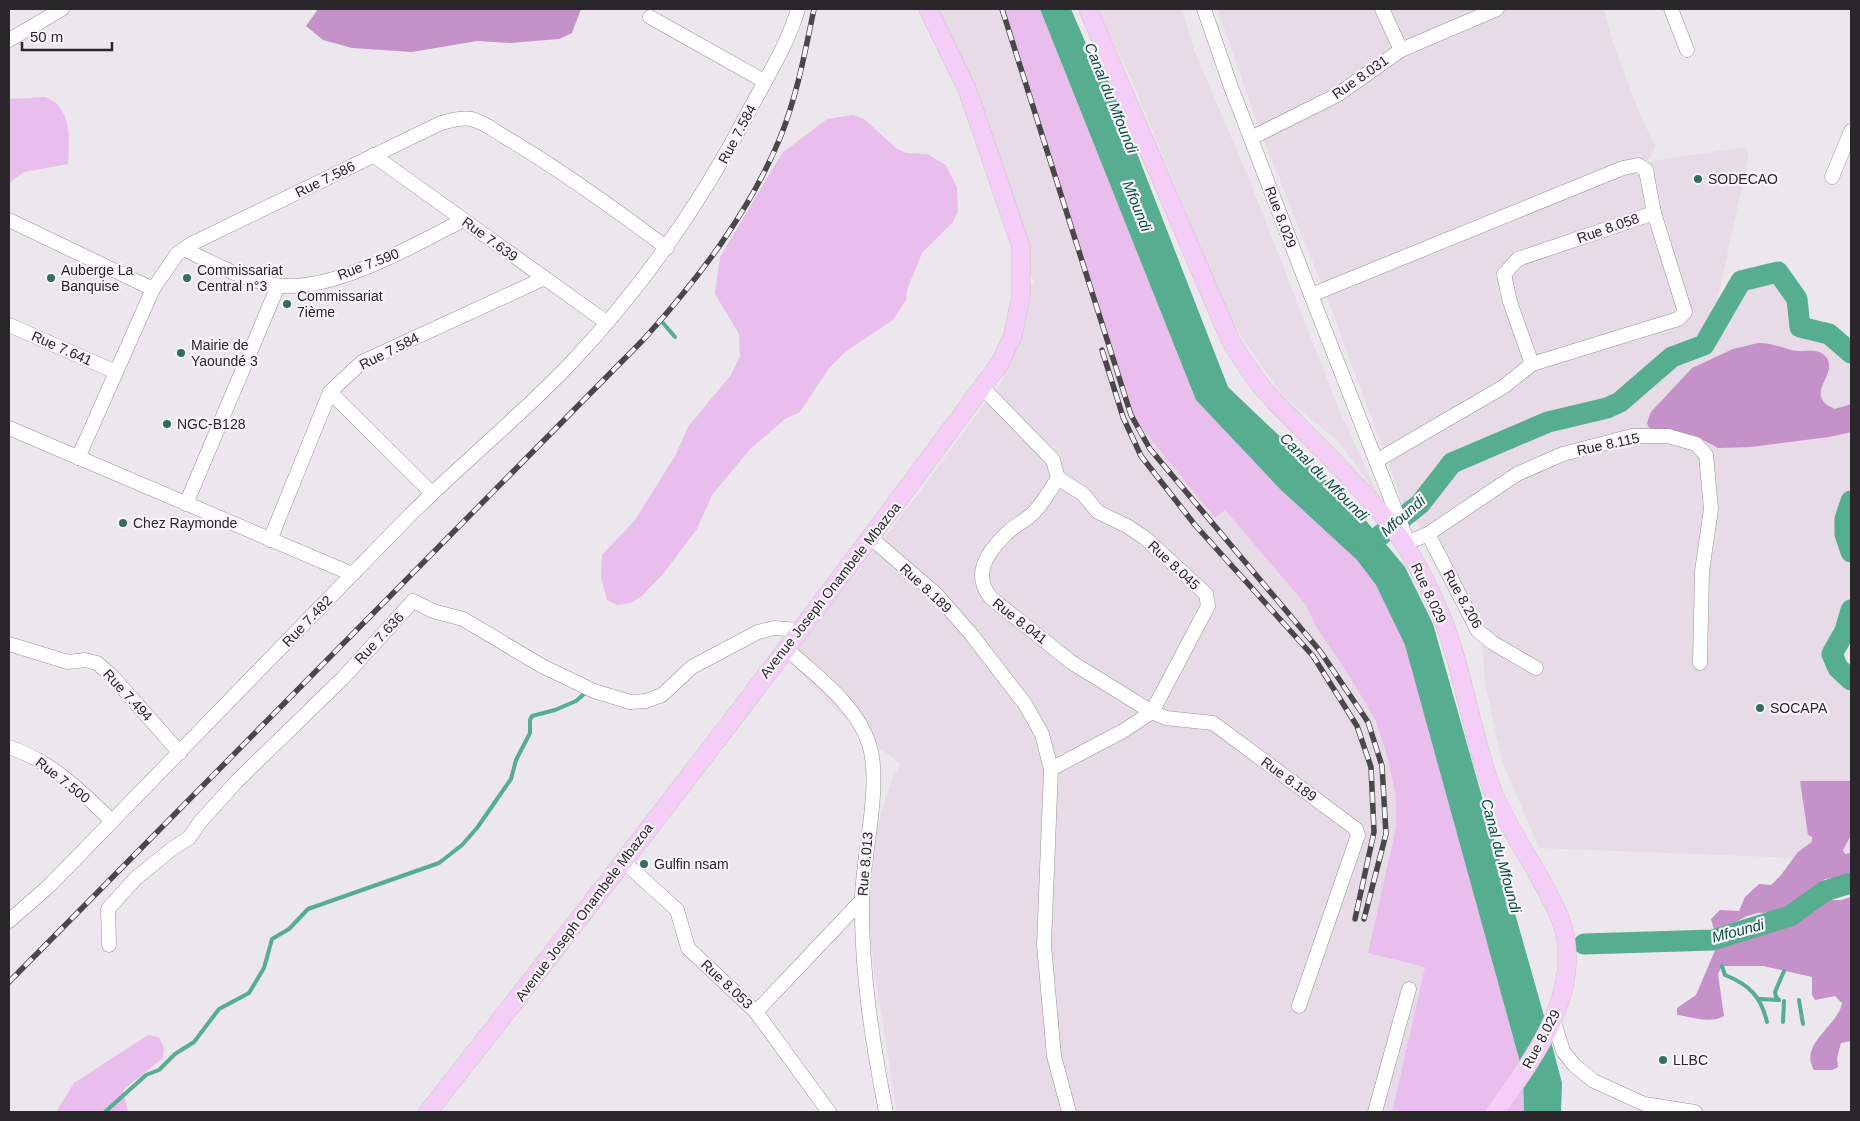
<svg xmlns="http://www.w3.org/2000/svg" width="1860" height="1121" viewBox="0 0 1860 1121" font-family="Helvetica,sans-serif">
<style>
.built{fill:#e6dbe6}
.green{fill:#e9bdec}
.forest{fill:#c591c9}
.water{fill:#56ad8f}
.lines{fill:none;stroke-linecap:round;stroke-linejoin:round}
.stream{stroke:#56ad8f;stroke-width:4}
.river{stroke:#56ad8f;stroke-width:21}
.minor-casing{stroke:#989398;stroke-width:15}
.major-casing{stroke:#c7c7c7;stroke-width:19}
.minor{stroke:#fff;stroke-width:14}
.major{stroke:#f5cef8;stroke-width:18}
.rail-casing{stroke:#4a474a;stroke-width:5.5}
.rail{stroke:#f9f4fa;stroke-width:4;stroke-dasharray:11;stroke-linecap:butt}
.poi-dot{fill:#336f5a;stroke:#f9f4fa;stroke-width:2}
.labels{text-anchor:middle;stroke-width:4.5;stroke-linejoin:round;paint-order:stroke}
.street-label{font-size:14px;fill:#292729;stroke:#f9f4fa}
.poi-label{font-size:14px;fill:#292729;stroke:#f9f4fa;text-anchor:start}
.water-label{font-size:15px;font-style:italic;fill:#07523e;stroke:#f9f4fa}
</style>
<rect width="100%" height="100%" fill="#ece7ec"/>
<g class="built">
<path d="M935,9H1002L1131,415L1215,518L1225,510L1306,605L1316,627L1348,674L1375,719L1387,756L1396,796V827L1368,953L1425,967L1392,1112H897L875,975L867,910L866,860L893,778L901,764L855,729L789,661L921,490L1002,380L1026,286L1034,284L993,156L997,149L989,124L987,117L978,113Z"/>
<path d="M1097,9H1182L1194,50L1251,184L1338,407L1379,497L1340,443L1282,395L1232,323L1128,72Z"/>
<path d="M1220,9H1604L1613,43L1639,112L1655,146L1651,156L1645,162L1747,147L1748,157L1711,331L1741,281L1778,272L1797,299L1800,327L1829,334L1851,353V501L1845,519V534L1851,552V610L1845,631L1832,654L1838,668L1851,680V860L1539,848L1502,761L1485,683L1481,631L1446,560L1404,506L1328,300L1260,131L1218,11Z"/>
</g>
<g class="green">
<path d="M1002,9H1040L1196,400L1280,489L1357,560L1376,585L1406,646L1523,1073L1524,1112H1392L1425,967L1368,953L1396,827V796L1387,756L1375,719L1348,674L1316,627L1306,605L1225,510L1215,518L1131,415Z"/>
<path d="M45,97C72,106 70,140 68,164L24,172L9,183V99Z"/>
<path d="M853,115L864,119L896,148L906,153L927,154L946,165L957,188L958,211L953,222L922,253L907,290L906,300L893,320L845,352L829,368L800,412L785,419L750,449L712,495L697,529L663,574L642,596L631,603L617,605L607,600L601,578L602,555L635,520L675,456L688,427L731,375L740,356L739,334L715,294L720,257L782,153L827,119Z"/>
<path d="M148,1035L159,1037L164,1048L163,1058L123,1090L128,1112H56L74,1083Z"/>
</g>
<g class="forest">
<path d="M318,9H581L572,33L559,39L510,43L477,41L412,52L352,48L323,40L306,26Z"/>
<path d="M1758,343C1771,343 1780,347 1792,350C1802,353 1814,348 1823,354C1845,372 1799,394 1835,409L1851,404V432L1829,437L1751,447L1718,448L1696,436L1649,428L1647,423L1651,412L1692,368L1733,349Z"/>
<path d="M1800,781H1851V835L1843,850L1845,854L1851,853V876L1825,879L1783,912L1758,913L1747,916L1721,930H1714L1711,919L1720,910L1739,911L1745,897L1759,884L1771,885L1781,875L1798,852L1812,842V837L1808,835Z"/>
<path d="M1851,897V1041L1841,1043L1837,1058L1838,1067L1832,1070H1814C1798,1044 1839,1025 1842,1003L1835,996L1815,1000L1812,995V977L1763,966H1722L1718,974L1724,1016C1711,1024 1692,1017 1677,1015V1008L1696,995L1716,948L1755,927L1786,925L1827,900H1841Z"/>
</g>
<path class="water" d="M1040,9H1071L1087,46L1110,84L1228,387L1357,510L1405,567L1433,624L1548,1030L1562,1083L1561,1112H1524L1523,1073L1405,645L1376,585L1357,560L1280,489L1196,400Z"/>
<g class="lines">
<g class="stream">
<path d="M663,323L675,337"/>
<path d="M1722,966L1725,975C1750,985 1761,997 1767,1022"/>
<path d="M1760,999L1779,1000"/>
<path d="M1779,1000L1776,997L1775,992L1784,971"/>
<path d="M1799,1000L1803,1024"/>
<path d="M1783,1022L1784,1001"/>
<path d="M105,1112L146,1075L159,1070L175,1054L194,1042L219,1009L249,993L264,968L272,939L289,929L308,909L439,863L462,845L477,828L511,779L516,760L530,733V720L532,716L555,710L576,701L585,693"/>
</g>
<g class="river">
<path d="M1851,501L1845,519V534L1851,552"/>
<path d="M1359,535L1368,545L1420,504L1452,463L1548,422L1607,408L1620,402L1672,357L1704,345L1741,281L1778,272L1797,299L1800,327L1829,334L1851,353"/>
<path d="M1851,610L1845,631L1832,654L1838,668L1851,680"/>
<path d="M1584,944L1713,940L1790,916L1825,891L1851,883"/>
</g>
<defs>
<g id="minor">
<path d="M1204,9L1231,87L1311,295L1409,545"/>
<path d="M1671,9L1687,50"/>
<path d="M650,17L764,81"/>
<path d="M9,40L62,9"/>
<path d="M1401,50L1497,9"/>
<path d="M1251,138L1337,95L1401,50L1382,9"/>
<path d="M373,155L606,322"/>
<path d="M1832,177L1851,131"/>
<path d="M9,220L153,289"/>
<path d="M184,249C213,263 243,280 275,285C330,294 415,245 463,220"/>
<path d="M1311,295L1623,168L1638,165L1646,170L1654,213L1518,259L1504,274L1510,302L1532,364L1503,387L1376,461"/>
<path d="M9,325L116,372"/>
<path d="M1532,364L1678,319L1685,312L1654,213"/>
<path d="M982,387L1053,460L1058,478C1051,489 1044,501 1036,510C1027,521 1014,525 1005,535C986,554 972,575 991,598L1071,662L1152,712L1208,606L1206,594L1145,538L1127,526L1098,512L1083,494L1058,478"/>
<path d="M330,392L432,493"/>
<path d="M9,428L352,574"/>
<path d="M78,458L153,289L177,254L191,244L441,123C450,121 460,117 471,119C482,121 495,131 505,137C561,170 615,209 667,248"/>
<path d="M186,504L278,286"/>
<path d="M1428,534L1478,631L1493,643L1536,668"/>
<path d="M871,538L937,595L971,634L1025,704L1042,734L1051,769L1044,945L1054,1056L1069,1112"/>
<path d="M270,540L330,392L362,362L545,278"/>
<path d="M1409,542L1428,534L1517,474L1563,454L1632,436H1668L1696,444L1706,455L1711,509L1702,571L1700,663"/>
<path d="M9,644L68,662L85,660L97,663L112,676L180,753"/>
<path d="M786,648C815,676 856,703 869,744C882,783 863,855 862,898C861,970 872,1041 886,1112"/>
<path d="M9,747C51,761 81,791 112,821"/>
<path d="M1051,769L1123,731L1152,712L1166,718L1213,723L1356,829L1358,835L1299,1006"/>
<path d="M623,861L677,910L688,948L756,1012L829,1112"/>
<path d="M9,921L50,885C169,762 288,639 408,517C460,465 518,418 569,365C642,288 702,202 750,109C767,77 788,44 798,9"/>
<path d="M109,945L108,909L136,878L173,848L189,838L200,822L237,781L343,678L413,601L433,611L463,619L542,666L594,691L630,702L646,701L662,695L692,667L758,632L774,628L788,629L797,632"/>
<path d="M756,1012L862,900"/>
<path d="M1553,1019L1563,1051L1574,1065L1594,1081L1644,1104L1695,1112"/>
<path d="M1375,1112L1409,989"/>
</g>
<g id="major">
<path d="M1088,9L1231,342C1241,357 1250,372 1261,386C1271,399 1283,410 1295,422C1334,463 1387,511 1414,560C1429,587 1443,616 1452,646C1467,694 1475,745 1493,792C1511,836 1542,874 1560,918C1587,988 1534,1058 1495,1112"/>
<path d="M428,1112C616,873 802,632 982,387L1000,363L1013,335L1021,295V247L967,89L928,9"/>
</g>
</defs>
<use href="#minor" class="minor-casing"/>
<use href="#major" class="major-casing"/>
<use href="#minor" class="minor"/>
<use href="#major" class="major"/>
<defs>
<g id="rail">
<path d="M1002,9L1131,415L1150,449L1320,651L1368,722L1382,766L1386,834L1364,919"/>
<path d="M1102,350L1123,417L1141,456L1195,525L1313,656L1357,726L1371,767L1374,832L1355,919"/>
<path d="M9,982L644,339C698,279 749,213 780,138C797,96 805,52 814,9"/>
</g>
</defs>
<use href="#rail" class="rail-casing"/>
<use href="#rail" class="rail"/>
</g>
<g class="poi-dot">
<circle cx="1698" cy="179" r="5"/>
<circle cx="51" cy="278" r="5"/>
<circle cx="187" cy="278" r="5"/>
<circle cx="287" cy="304" r="5"/>
<circle cx="181" cy="353" r="5"/>
<circle cx="167" cy="424" r="5"/>
<circle cx="123" cy="523" r="5"/>
<circle cx="1760" cy="708" r="5"/>
<circle cx="644" cy="864" r="5"/>
<circle cx="1663" cy="1060" r="5"/>
</g>
<g class="labels">
<g class="street-label">
<text transform="translate(1360 77) rotate(-35)" y="5">Rue 8.031</text>
<text transform="translate(737 134) rotate(-62)" y="5">Rue 7.584</text>
<text transform="translate(325 179) rotate(-26)" y="5">Rue 7.586</text>
<text transform="translate(1281 217) rotate(69)" y="5">Rue 8.029</text>
<text transform="translate(1608 228) rotate(-19)" y="5">Rue 8.058</text>
<text transform="translate(490 239) rotate(36)" y="5">Rue 7.639</text>
<text transform="translate(368 264) rotate(-21)" y="5">Rue 7.590</text>
<text transform="translate(62 348) rotate(24)" y="5">Rue 7.641</text>
<text transform="translate(389 351) rotate(-27)" y="5">Rue 7.584</text>
<text transform="translate(1608 444) rotate(-12)" y="5">Rue 8.115</text>
<text transform="translate(1174 565) rotate(43)" y="5">Rue 8.045</text>
<text transform="translate(926 588) rotate(43)" y="5">Rue 8.189</text>
<text transform="translate(830 590) rotate(-52)" y="5">Avenue Joseph Onambele Mbazoa</text>
<text transform="translate(1429 593) rotate(65)" y="5">Rue 8.029</text>
<text transform="translate(1463 599) rotate(61)" y="5">Rue 8.206</text>
<text transform="translate(307 621) rotate(-46)" y="5">Rue 7.482</text>
<text transform="translate(1020 621) rotate(38)" y="5">Rue 8.041</text>
<text transform="translate(379 638) rotate(-47)" y="5">Rue 7.636</text>
<text transform="translate(128 695) rotate(47)" y="5">Rue 7.494</text>
<text transform="translate(1289 779) rotate(36)" y="5">Rue 8.189</text>
<text transform="translate(63 780) rotate(38)" y="5">Rue 7.500</text>
<text transform="translate(865 864) rotate(-85)" y="5">Rue 8.013</text>
<text transform="translate(584 912) rotate(-53)" y="5">Avenue Joseph Onambele Mbazoa</text>
<text transform="translate(727 984) rotate(43)" y="5">Rue 8.053</text>
<text transform="translate(1541 1039) rotate(-62)" y="5">Rue 8.029</text>
</g>
<g class="poi-label">
<text x="1708" y="184">SODECAO</text>
<text x="61" y="275">Auberge La<tspan x="61" dy="16">Banquise</tspan></text>
<text x="197" y="275">Commissariat<tspan x="197" dy="16">Central n°3</tspan></text>
<text x="297" y="301">Commissariat<tspan x="297" dy="16">7ième</tspan></text>
<text x="191" y="350">Mairie de<tspan x="191" dy="16">Yaoundé 3</tspan></text>
<text x="177" y="429">NGC-B128</text>
<text x="133" y="528">Chez Raymonde</text>
<text x="1770" y="713">SOCAPA</text>
<text x="654" y="869">Gulfin nsam</text>
<text x="1673" y="1065">LLBC</text>
</g>
<g class="water-label">
<text transform="translate(1111 98) rotate(68)" y="5">Canal du Mfoundi</text>
<text transform="translate(1137 206) rotate(68)" y="5">Mfoundi</text>
<text transform="translate(1324 477) rotate(45)" y="5">Canal du Mfoundi</text>
<text transform="translate(1403 516) rotate(-41)" y="5">Mfoundi</text>
<text transform="translate(1501 856) rotate(75)" y="5">Canal du Mfoundi</text>
<text transform="translate(1738 931) rotate(-15)" y="5">Mfoundi</text>
</g>
</g>
<rect width="1860" height="1121" fill="none" stroke="#292729" stroke-width="20"/>
<path d="M22 42v8h90v-8" fill="none" stroke="#292729" stroke-width="2.5"/>
<text x="30" y="42" font-size="15" fill="#292729" stroke="#f9f4fa" stroke-width="4" paint-order="stroke">50 m</text>
</svg>
